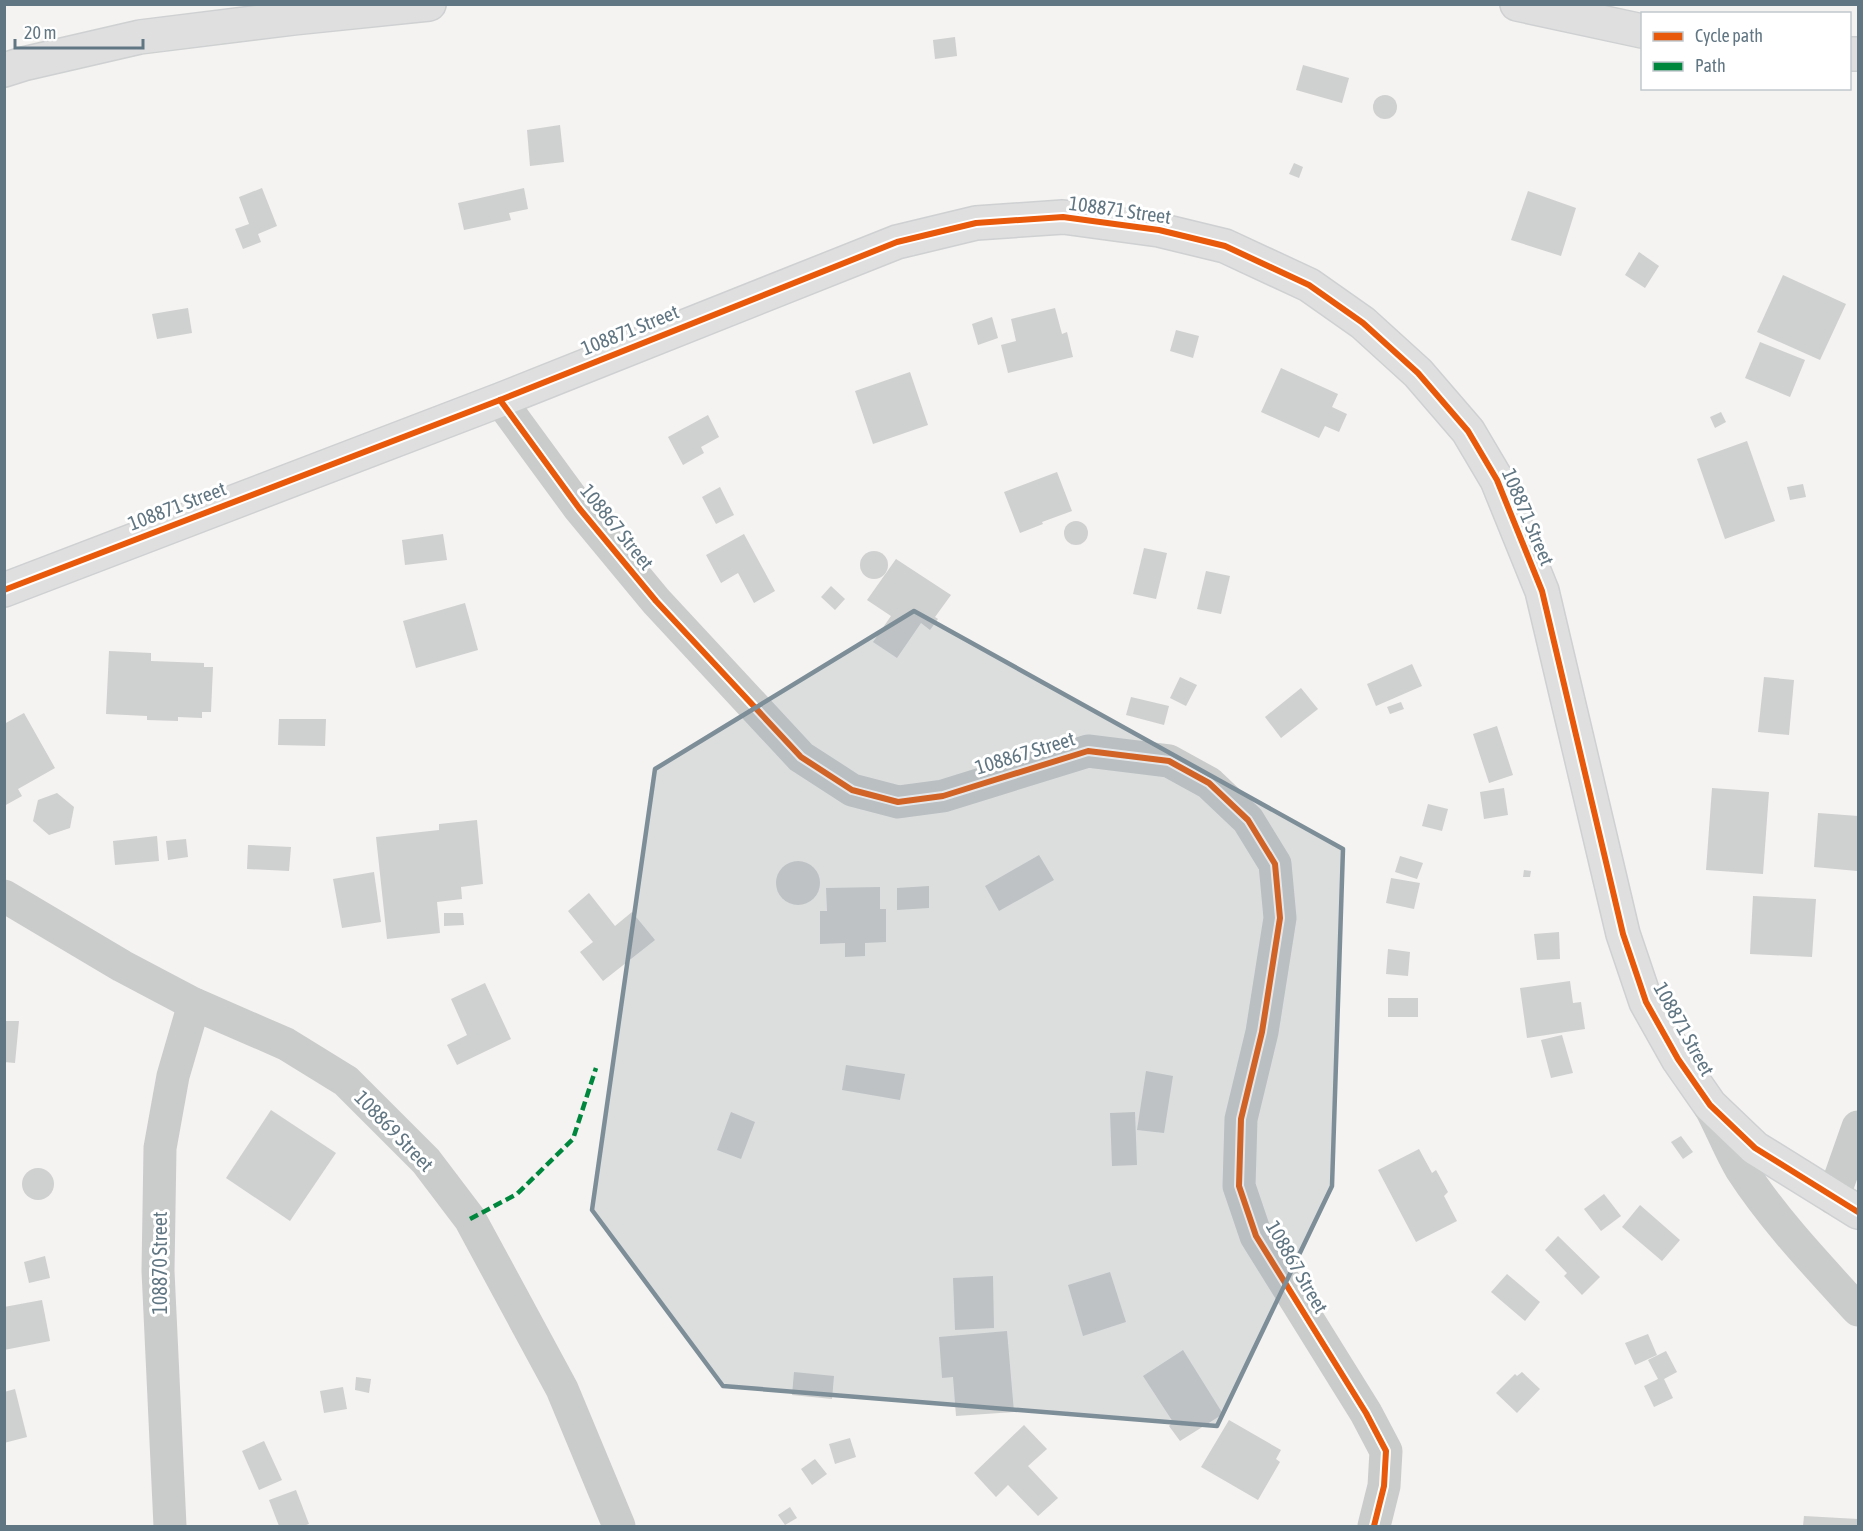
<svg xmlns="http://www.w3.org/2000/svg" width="1863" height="1531" viewBox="0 0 1863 1531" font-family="'Asap Condensed',sans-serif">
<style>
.building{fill:#cfd0d0}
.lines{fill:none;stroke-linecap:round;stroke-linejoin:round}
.secondary-casing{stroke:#ced0d1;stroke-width:36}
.street{stroke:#cacccc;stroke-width:33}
.secondary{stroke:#dfdfe0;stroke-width:33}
.quiet{stroke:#00873e;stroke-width:4.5;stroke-dasharray:9 4.5;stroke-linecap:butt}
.cycleway-casing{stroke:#fff;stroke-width:10}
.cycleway{stroke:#e8590c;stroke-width:6}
.marked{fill:#7d8e98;fill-opacity:0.2;stroke:#7d8e98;stroke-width:4.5;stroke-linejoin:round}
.labels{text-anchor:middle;stroke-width:6;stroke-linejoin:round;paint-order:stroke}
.street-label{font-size:20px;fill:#617683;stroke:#fff}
</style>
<rect width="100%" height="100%" fill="#f4f3f1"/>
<g class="building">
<path d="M955,37L957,56L935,59L933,40Z"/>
<path d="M1303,65L1349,78L1342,103L1296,90Z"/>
<circle cx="1385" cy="107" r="12"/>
<path d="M560,125L564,162L530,166L527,130Z"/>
<path d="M1294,163L1303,167L1299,178L1289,174Z"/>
<path d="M262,188L277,226L258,234L261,242L243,249L235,229L249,224L239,197Z"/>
<path d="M524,188L528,209L509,213L511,220L464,230L458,203Z"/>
<path d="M1528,191L1576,208L1561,256L1511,240Z"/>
<path d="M1639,252L1659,266L1645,288L1625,275Z"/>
<path d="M1783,275L1846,304L1820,360L1757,332Z"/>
<path d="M188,308L192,333L157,339L152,314Z"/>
<path d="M1055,308L1062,334L1067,332L1073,357L1008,373L1001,345L1016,341L1011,319Z"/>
<path d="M992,317L998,338L978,345L972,324Z"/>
<path d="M1176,330L1199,336L1193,358L1170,351Z"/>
<path d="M1760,342L1805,360L1790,397L1745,378Z"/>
<path d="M1281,368L1338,394L1332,407L1347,414L1339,432L1325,426L1319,438L1261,412Z"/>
<path d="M910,372L928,425L873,444L855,391Z"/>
<path d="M1721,412L1726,422L1715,428L1710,417Z"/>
<path d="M708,415L719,437L701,447L704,453L683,465L668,437Z"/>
<path d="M1747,441L1775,521L1725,539L1697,459Z"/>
<path d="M1057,472L1072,511L1042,522L1043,524L1020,533L1004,492Z"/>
<path d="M1803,484L1806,497L1790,500L1787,487Z"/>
<path d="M720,487L734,515L716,524L702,497Z"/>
<circle cx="1076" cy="533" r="12"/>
<path d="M443,534L447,560L405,565L402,540Z"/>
<path d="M744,534L775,591L754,603L738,573L721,583L706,555Z"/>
<path d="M1144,548L1167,553L1156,599L1133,594Z"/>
<circle cx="874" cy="565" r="14"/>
<path d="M896,559L951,595L935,617L938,619L930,630L921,623L897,658L873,642L891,616L867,600Z"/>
<path d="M1206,571L1230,576L1221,614L1197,609Z"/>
<path d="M831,586L845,599L835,610L821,597Z"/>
<path d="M465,603L478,650L416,668L403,621Z"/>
<path d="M109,651L151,653V661L204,663V667H213L211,712H202V718L178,717V721L147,720V716L106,714Z"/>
<path d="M1412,664L1422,686L1376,706L1367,684Z"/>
<path d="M1180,677L1197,685L1186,706L1170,698Z"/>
<path d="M1764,677L1794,680L1789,735L1758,732Z"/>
<path d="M1301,688L1318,709L1281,738L1265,717Z"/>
<path d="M1131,697L1169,706L1164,725L1126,715Z"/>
<path d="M1401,702L1404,709L1390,714L1387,707Z"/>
<path d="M24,713L55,768L18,789L22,796L4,806V724Z"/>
<path d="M279,719H326L325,746L278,745Z"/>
<path d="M1497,726L1513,775L1489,783L1473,734Z"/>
<path d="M1504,788L1508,815L1484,819L1480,792Z"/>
<path d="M1712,788L1769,792L1763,874L1706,870Z"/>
<path d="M57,793L74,807L70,828L49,835L33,821L38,800Z"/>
<path d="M1428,804L1448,809L1442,831L1422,826Z"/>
<path d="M1818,813L1858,816L1857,871L1814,867Z"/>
<path d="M477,820L483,884L461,887L462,899L437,902L440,933L387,939L376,837L439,830V824Z"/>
<path d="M157,836L159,861L115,865L113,841Z"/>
<path d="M186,839L188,857L168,860L166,841Z"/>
<path d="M248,845L291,847L289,871L247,869Z"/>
<path d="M1039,855L1054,880L999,911L985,886Z"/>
<path d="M1400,856L1423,863L1417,879L1395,872Z"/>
<circle cx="798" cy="883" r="22"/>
<path d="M1524,870L1531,871L1530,877H1523Z"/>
<path d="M374,872L381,922L342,928L333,879Z"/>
<path d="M1391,878L1420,883L1414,909L1386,903Z"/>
<path d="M929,886V908L897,910V888Z"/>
<path d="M880,887V909H886V942L865,943V956L845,957V943L820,944V911H827L826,888Z"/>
<path d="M589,893L615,926L632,912L655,940L603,981L580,952L593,942L568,911Z"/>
<path d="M1753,896L1816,899L1812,957L1750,954Z"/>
<path d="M444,913H463L464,925L444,926Z"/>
<path d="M1559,932L1560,959L1537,960L1534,934Z"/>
<path d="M1388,949L1410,952L1408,976L1386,974Z"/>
<path d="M1570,981L1573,1003L1581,1002L1585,1029L1527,1038L1520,988Z"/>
<path d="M485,983L511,1039L457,1065L447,1045L467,1035L451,999Z"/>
<rect x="1388" y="998" width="30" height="19"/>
<path d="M4,1021H19L15,1063L4,1062Z"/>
<path d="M1562,1035L1573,1073L1551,1078L1541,1040Z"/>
<path d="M846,1065L905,1074L900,1100L842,1090Z"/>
<path d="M1146,1071L1173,1076L1164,1133L1137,1130Z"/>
<path d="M271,1110L336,1153L290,1221L226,1178Z"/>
<path d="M731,1112L755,1122L741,1159L717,1150Z"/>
<path d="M1135,1112L1137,1165L1112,1166L1110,1113Z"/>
<path d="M1681,1136L1693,1152L1683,1159L1671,1142Z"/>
<path d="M1419,1149L1432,1173L1436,1170L1448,1192L1444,1196L1457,1221L1416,1242L1378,1170Z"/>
<circle cx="38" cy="1184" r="16"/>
<path d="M1604,1194L1621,1216L1601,1231L1584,1209Z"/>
<path d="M1640,1205L1680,1240L1662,1261L1622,1227Z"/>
<path d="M1558,1236L1600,1277L1582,1295L1564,1276L1567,1273L1545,1250Z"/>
<path d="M45,1256L50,1278L29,1283L24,1262Z"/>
<path d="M1110,1272L1126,1322L1083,1336L1068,1285Z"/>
<path d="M1507,1274L1540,1302L1525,1321L1491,1292Z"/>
<path d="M993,1276L994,1328L955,1330L953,1278Z"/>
<path d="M42,1300L50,1341L4,1350V1307Z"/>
<path d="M1007,1331L1014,1412L956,1416L953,1377L942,1378L939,1337Z"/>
<path d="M1648,1334L1657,1355L1635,1365L1625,1343Z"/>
<path d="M1183,1350L1223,1414L1180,1441L1169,1426L1173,1422L1143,1376Z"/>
<path d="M1666,1351L1677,1372L1664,1379L1673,1398L1654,1407L1644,1386L1658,1379L1648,1360Z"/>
<path d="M794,1372L834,1376L832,1399L792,1395Z"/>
<path d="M1522,1372L1540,1389L1517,1413L1496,1393L1515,1374L1517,1376Z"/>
<path d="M356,1377L371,1379L369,1393L355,1390Z"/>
<path d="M343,1387L347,1409L324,1413L320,1391Z"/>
<path d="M15,1389L27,1437L4,1443V1392Z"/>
<path d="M1229,1420L1281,1450L1276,1459L1280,1462L1258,1500L1201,1467Z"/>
<path d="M1024,1425L1047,1449L1028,1466L1058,1498L1038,1516L1008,1485L996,1497L974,1473Z"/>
<path d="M850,1438L856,1457L835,1464L829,1444Z"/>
<path d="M264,1441L282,1480L259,1490L242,1451Z"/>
<path d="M815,1459L827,1474L812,1485L801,1469Z"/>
<path d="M296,1490L309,1524L303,1526H279L269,1500Z"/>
<path d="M790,1507L797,1518L785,1525L778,1515Z"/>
<path d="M1804,1516L1858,1519V1526H1803Z"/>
</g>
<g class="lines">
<defs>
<g id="secondary">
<path d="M1517,4L1642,31"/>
<path d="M1850,54H1858"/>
<path d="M4,70L23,64L140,37L294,18L429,4"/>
<path d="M4,590L500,400L897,242L976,223L1063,217L1159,230L1225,246L1309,285L1363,323L1418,373L1468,431L1497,480L1542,591L1623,934L1646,1002L1678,1059L1710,1105L1755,1148L1858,1212"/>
</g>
</defs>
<use href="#secondary" class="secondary-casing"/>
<g class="street">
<path d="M500,400L579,508L656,601L801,757L852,790L898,802L943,796L1088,751L1169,761L1209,783L1248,820L1275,864L1280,918L1262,1032L1241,1119L1239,1186L1256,1236L1366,1413L1386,1451L1384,1486L1374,1526"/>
<path d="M4,896L122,966L194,1004L286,1044L346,1081L426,1161L470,1219L562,1389L619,1526"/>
<path d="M1710,1107C1721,1127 1729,1149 1741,1169C1774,1220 1817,1265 1858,1310"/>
<path d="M1833,1198L1858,1127"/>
<path d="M170,1526L158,1271L160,1148L173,1076L194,1004"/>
</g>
<use href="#secondary" class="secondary"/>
<path class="quiet" d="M470,1219L517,1194L573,1139L596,1068"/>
<defs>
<g id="cycleway">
<path d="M500,400L579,508L656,601L801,757L852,790L898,802L943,796L1088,751L1169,761L1209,783L1248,820L1275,864L1280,918L1262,1032L1241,1119L1239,1186L1256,1236L1366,1413L1386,1451L1384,1486L1374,1526"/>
<path d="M4,590L500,400L897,242L976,223L1063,217L1159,230L1225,246L1309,285L1363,323L1418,373L1468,431L1497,480L1542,591L1623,934L1646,1002L1678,1059L1710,1105L1755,1148L1858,1212"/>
</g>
</defs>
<use href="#cycleway" class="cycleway-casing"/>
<use href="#cycleway" class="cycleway"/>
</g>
<path class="marked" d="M914,611L1343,849L1332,1186L1217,1426L723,1386L592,1210L655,769Z"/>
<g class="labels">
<g class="street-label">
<text transform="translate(1120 210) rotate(8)" y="7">108871 Street</text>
<text transform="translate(630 330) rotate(-22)" y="7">108871 Street</text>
<text transform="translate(177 506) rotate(-21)" y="7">108871 Street</text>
<text transform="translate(1528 517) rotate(67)" y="7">108871 Street</text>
<text transform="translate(617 527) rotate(51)" y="7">108867 Street</text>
<text transform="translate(1025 753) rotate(-17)" y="7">108867 Street</text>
<text transform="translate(1684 1029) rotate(61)" y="7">108871 Street</text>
<text transform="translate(394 1131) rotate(46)" y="7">108869 Street</text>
<text transform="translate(160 1263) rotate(-90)" y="7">108870 Street</text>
<text transform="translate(1297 1267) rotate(60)" y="7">108867 Street</text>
</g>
</g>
<rect width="1863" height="1531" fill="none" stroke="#617683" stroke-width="12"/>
<rect x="1641" y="12" width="210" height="78" fill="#ffffff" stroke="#c0c8cd" stroke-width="1.5"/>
<rect x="1653" y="32" width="30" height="9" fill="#e8590c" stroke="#c0c8cd" stroke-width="1.5"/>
<text x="1695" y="42" font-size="18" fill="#617683">Cycle path</text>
<rect x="1653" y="62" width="30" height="9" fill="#00873e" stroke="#c0c8cd" stroke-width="1.5"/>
<text x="1695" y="72" font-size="18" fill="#617683">Path</text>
<path d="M15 39v9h128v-9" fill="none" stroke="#617683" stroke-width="3"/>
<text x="24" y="39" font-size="18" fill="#617683" stroke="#ffffff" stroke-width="4.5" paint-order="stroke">20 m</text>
</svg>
